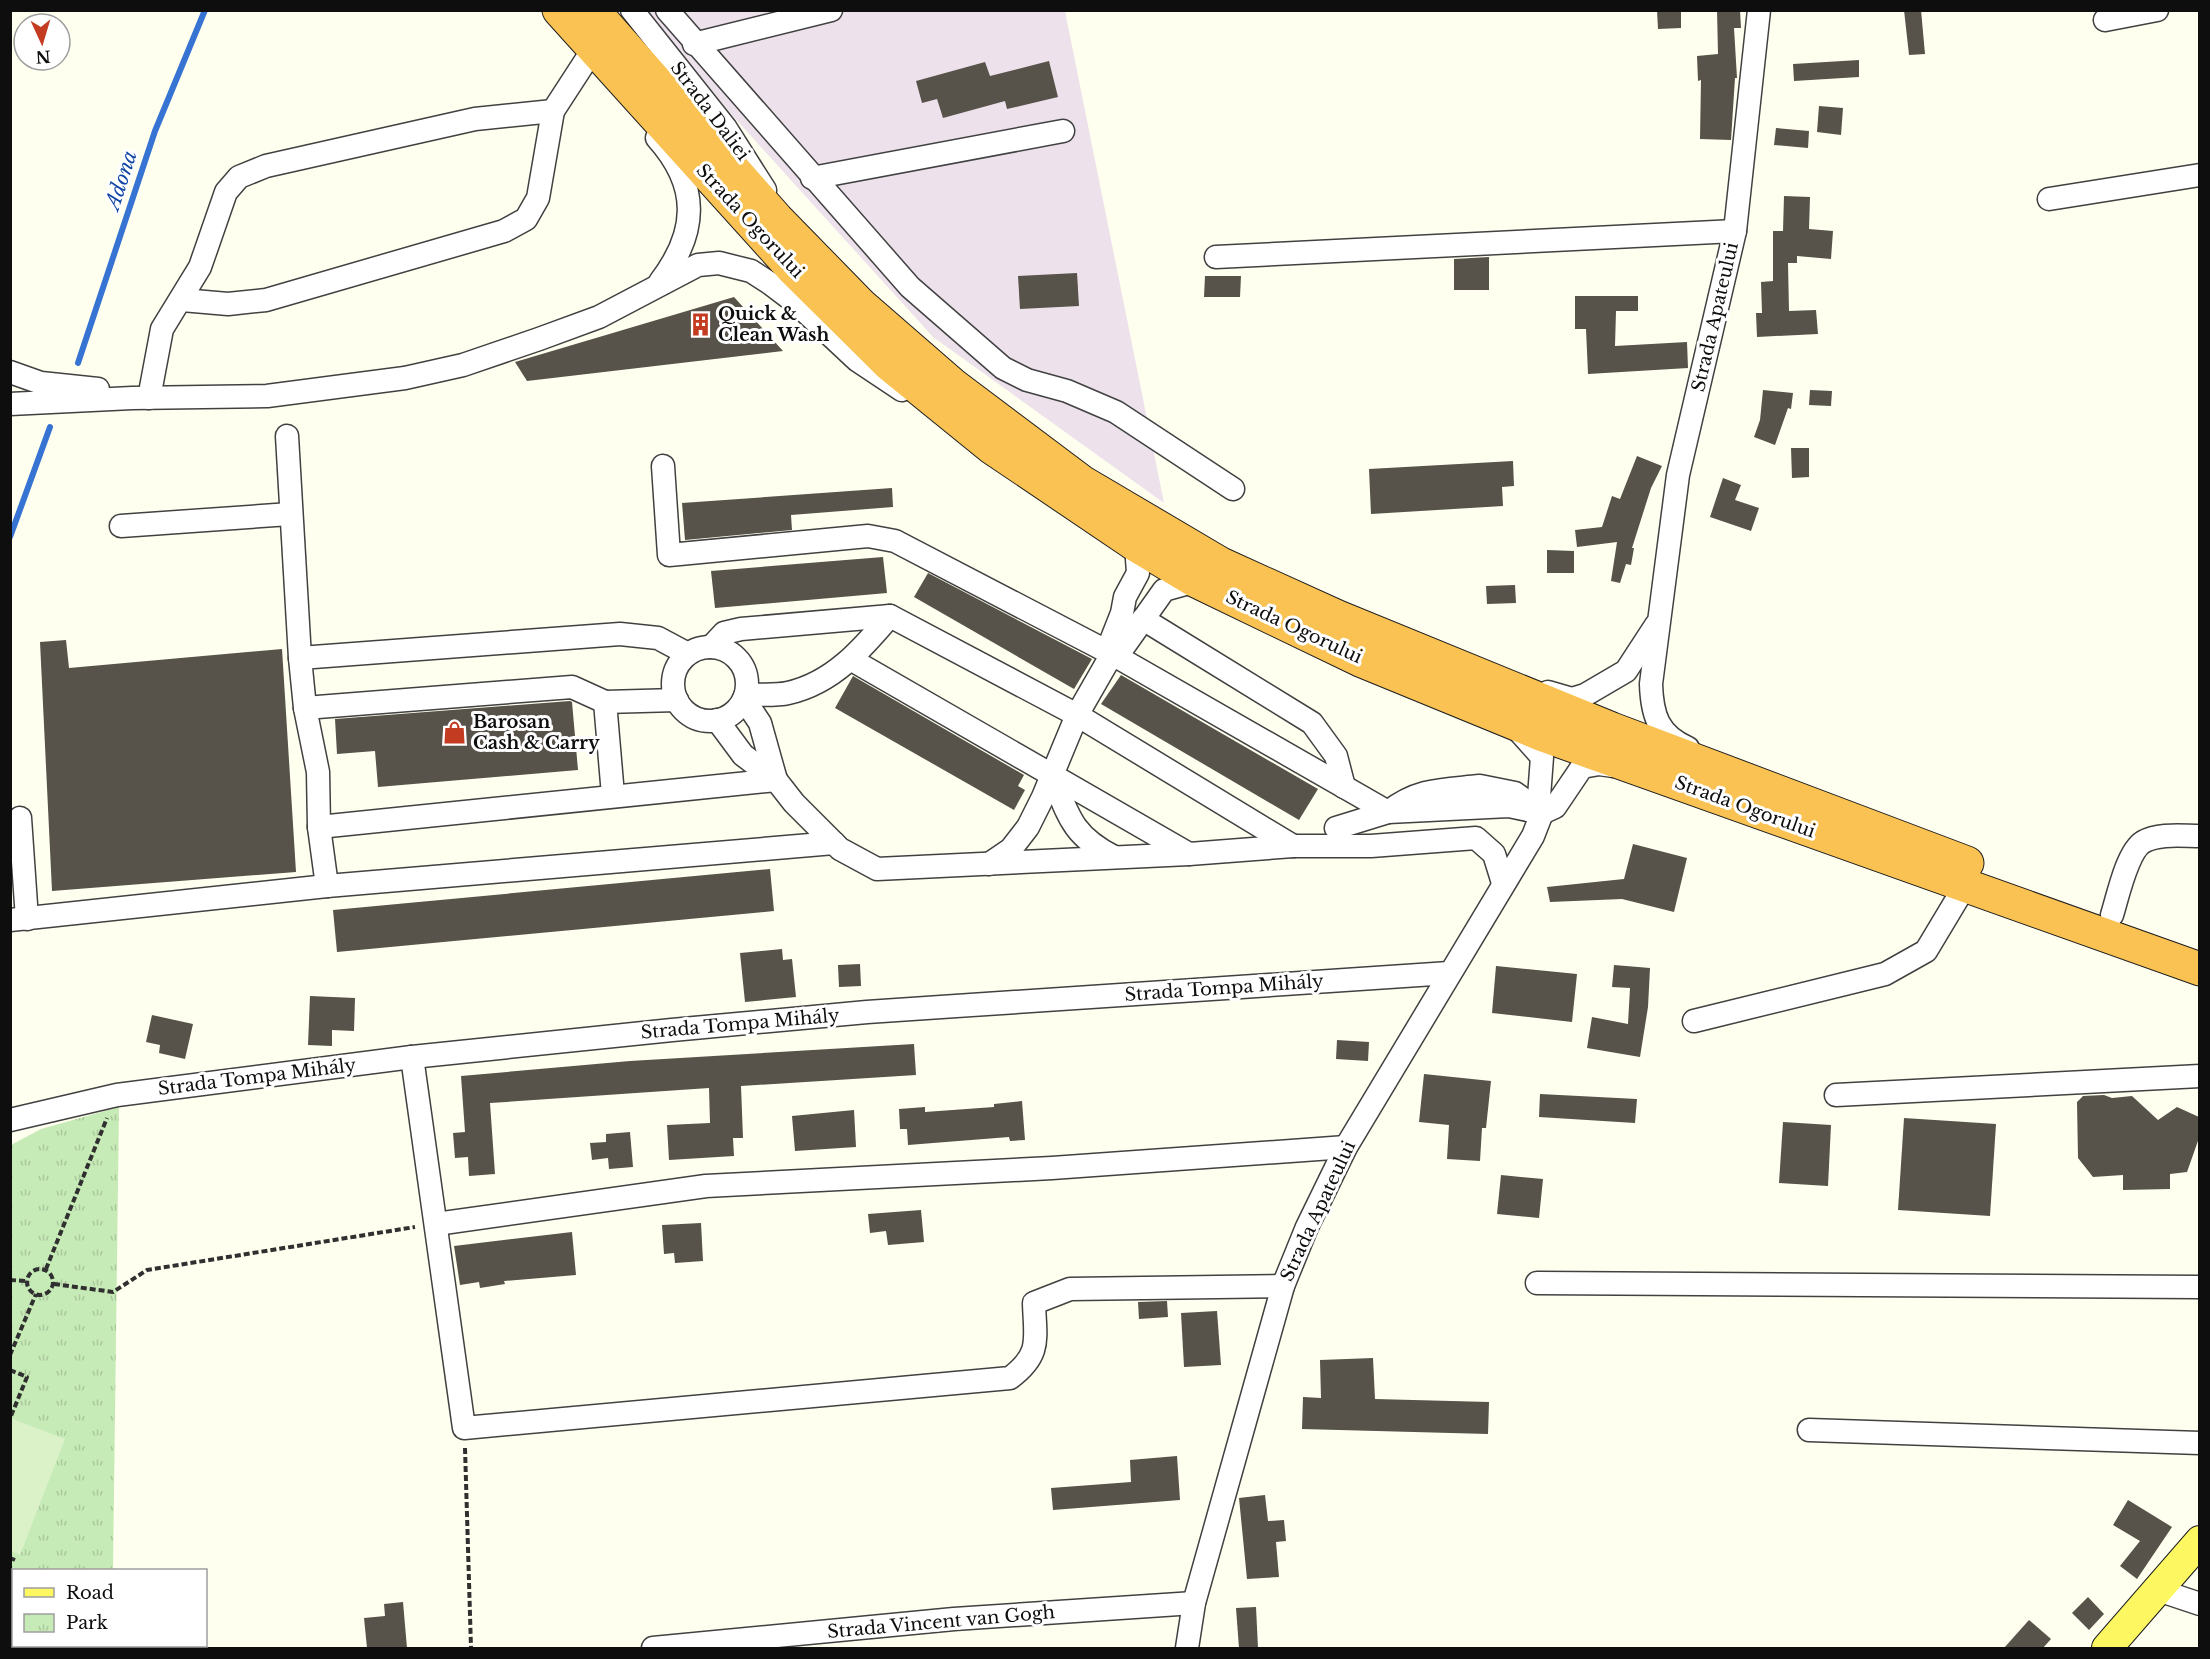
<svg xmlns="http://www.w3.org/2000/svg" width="2210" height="1659" viewBox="0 0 2210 1659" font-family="'Libre Baskerville',serif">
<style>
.industrial{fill:#ede2ec}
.park{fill:url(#park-tufts)}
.pitch{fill:#dbf2c9}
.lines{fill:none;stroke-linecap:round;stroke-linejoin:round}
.stream{stroke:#3673d2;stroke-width:6}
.building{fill:#57524a}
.minor-casing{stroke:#414141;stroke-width:25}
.major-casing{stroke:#1f1f1f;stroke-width:32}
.highway-casing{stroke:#1f1f1f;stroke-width:35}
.path{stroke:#303030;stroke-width:4;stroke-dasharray:6 3;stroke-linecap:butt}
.minor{stroke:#fff;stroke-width:22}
.major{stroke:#fdf861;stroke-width:30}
.highway{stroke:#f9c253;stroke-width:33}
.labels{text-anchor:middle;stroke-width:6;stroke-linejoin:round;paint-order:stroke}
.street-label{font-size:18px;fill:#0e0e0e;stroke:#fff}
.poi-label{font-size:18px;font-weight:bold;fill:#0e0e0e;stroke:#fff;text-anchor:start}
.water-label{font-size:20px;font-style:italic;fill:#1246a5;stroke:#fff}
</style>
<defs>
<pattern id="park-tufts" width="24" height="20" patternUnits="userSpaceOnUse" patternTransform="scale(1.5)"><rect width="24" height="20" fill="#c7ebb7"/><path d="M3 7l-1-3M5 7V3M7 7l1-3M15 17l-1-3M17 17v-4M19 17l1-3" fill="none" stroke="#aac89c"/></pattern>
</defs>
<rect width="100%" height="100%" fill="#ffffef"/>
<path class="industrial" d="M648,11H1065L1164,503L933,337L731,114Z"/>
<path class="park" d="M119,1107L113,1570H14L13,1581H11V1145L41,1129Z"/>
<path class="pitch" d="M10,1418L65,1439L20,1555L11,1551Z"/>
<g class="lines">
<g class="stream">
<path d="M78,363L155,131L205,10"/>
<path d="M10,537L50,427"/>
</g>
</g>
<g class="building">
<path d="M1657,10H1681V28L1658,29Z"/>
<path d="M1717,10H1740L1741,28H1734L1737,78H1735L1731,140L1700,139L1701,80L1698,81L1697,56L1718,54Z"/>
<path d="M1904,10H1921L1925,54L1909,55Z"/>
<path d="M1859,60V77L1794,81L1793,64Z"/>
<path d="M1049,61L1058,97L1007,109L1005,101L943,118L937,99L922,103L916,81L985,62L990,76Z"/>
<path d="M1819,106L1843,108L1841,135L1817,132Z"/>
<path d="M1776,128L1809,131L1808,148L1774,145Z"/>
<path d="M1784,196L1810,197L1809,229L1833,231L1831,259L1797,256V263H1788L1789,311L1816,310L1818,334L1757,337L1756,313H1762L1761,282L1773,281V231H1783Z"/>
<path d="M1489,257V290H1454V259Z"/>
<path d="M1077,273L1079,306L1020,309L1018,276Z"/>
<path d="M1205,276H1241L1240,297H1204Z"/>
<path d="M1575,296H1638V311H1616L1615,346L1687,342L1688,368L1588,374L1586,329H1575Z"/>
<path d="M734,297L783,351L527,381L515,362Z"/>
<path d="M1763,390L1793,393L1791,409L1788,408L1775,445L1754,437L1760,420Z"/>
<path d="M1810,390L1832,391L1831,406L1809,405Z"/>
<path d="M1791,448H1809V477L1792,478Z"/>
<path d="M1637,456L1662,466L1651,488L1632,548H1634L1631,565L1626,564L1620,583L1611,581L1617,542L1577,547L1575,530L1602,527L1612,496L1620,499Z"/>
<path d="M1513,461L1514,486L1502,487L1503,506L1371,514L1369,469Z"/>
<path d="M1723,478L1741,485L1735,500L1759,508L1751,531L1710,517Z"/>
<path d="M892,488L893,507L791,515L792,530L685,540L682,503Z"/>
<path d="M1547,550L1574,551V573H1547Z"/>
<path d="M883,557L887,593L715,608L711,571Z"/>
<path d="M928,573L1092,659L1074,689L914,597Z"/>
<path d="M1515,585L1516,603L1487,604L1486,586Z"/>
<path d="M66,640L69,668L282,649L296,872L52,891L40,642Z"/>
<path d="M1121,675L1318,789L1299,820L1101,704Z"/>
<path d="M853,676L1024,775L1018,786L1025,790L1014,810L835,708Z"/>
<path d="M570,701L572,702L578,770L378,787L375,751L337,754L335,719Z"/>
<path d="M1633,844L1687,858L1674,912L1622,899L1550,902L1547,887L1624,879Z"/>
<path d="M770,869L774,911L337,952L333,910Z"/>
<path d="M782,949L783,960L792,959L796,997L745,1002L740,953Z"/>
<path d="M860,964L861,986L839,987L838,965Z"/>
<path d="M1614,965L1650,968L1648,1007L1640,1057L1587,1048L1592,1017L1628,1024L1630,988L1612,987Z"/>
<path d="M1496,966L1577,974L1572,1022L1492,1013Z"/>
<path d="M310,996L355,998L354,1031L332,1030V1046L308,1045Z"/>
<path d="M152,1015L193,1024L185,1059L159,1053L160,1045L146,1042Z"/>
<path d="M1337,1040L1369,1042L1368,1061L1336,1059Z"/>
<path d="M914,1044L916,1075L741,1086L743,1138H733L734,1156L669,1160L667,1125L710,1123L709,1088L490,1103L495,1174L469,1176L468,1157L455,1158L453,1133L465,1132L461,1076L630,1061Z"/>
<path d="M1424,1074L1491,1081L1486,1128H1482L1480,1161L1447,1159L1449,1125L1419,1122Z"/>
<path d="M1540,1094L1637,1099L1635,1123L1539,1117Z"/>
<path d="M2104,1095L2112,1098L2132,1096L2158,1120L2177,1107L2199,1117V1138L2187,1172L2170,1174V1189L2123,1190V1175L2093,1177L2078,1158L2077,1102L2083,1096Z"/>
<path d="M1022,1101L1025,1140L1010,1141L1009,1137L908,1145L907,1129H900L899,1109L925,1107V1112L994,1107V1104Z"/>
<path d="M854,1110L856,1147L795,1151L792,1116Z"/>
<path d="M1904,1118L1996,1124L1990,1216L1898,1210Z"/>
<path d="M1783,1122L1831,1125L1828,1186L1779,1183Z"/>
<path d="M630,1132L633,1167L609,1169L608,1158L592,1160L590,1143L606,1142V1134Z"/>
<path d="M1501,1175L1543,1179L1539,1218L1497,1214Z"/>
<path d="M921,1210L924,1242L888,1245L886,1231L870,1233L868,1214Z"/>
<path d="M701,1223L703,1261L675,1263L674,1253L664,1254L662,1225Z"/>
<path d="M572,1232L576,1275L504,1281L505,1284L480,1288L479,1282L460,1285L454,1246Z"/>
<path d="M1167,1301L1168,1317L1139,1319L1138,1302Z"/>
<path d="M1217,1311L1221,1365L1184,1367L1181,1313Z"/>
<path d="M1373,1358L1375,1399L1489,1402L1488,1434L1302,1429L1303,1397L1321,1398L1320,1360Z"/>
<path d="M1177,1456L1180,1500L1053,1510L1051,1488L1131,1482L1130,1460Z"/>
<path d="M1265,1495L1268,1521L1284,1520L1286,1541L1276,1542L1279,1577L1247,1579L1239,1498Z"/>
<path d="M2128,1500L2172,1527L2137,1579L2120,1566L2140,1541L2113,1525Z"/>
<path d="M2088,1597L2104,1614L2089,1630L2072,1613Z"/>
<path d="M403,1602L407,1648H367L364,1618L385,1616L384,1604Z"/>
<path d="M1256,1607L1258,1648H1239L1236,1608Z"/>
<path d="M2029,1620L2051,1639L2043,1648H2004Z"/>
</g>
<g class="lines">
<defs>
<g id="minor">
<path d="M632,10L725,127L765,190"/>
<path d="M667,10L910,287L1003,368L1027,380L1067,391L1116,412L1233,489"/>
<path d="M2105,20L2157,10"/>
<path d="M694,44L831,10"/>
<path d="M657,138C700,186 698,232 660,282"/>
<path d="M812,178L1063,131"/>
<path d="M2049,199L2200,175"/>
<path d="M1216,257L1735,231"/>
<path d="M182,300L228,304L266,300L504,231L526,219L538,198L553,111L590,54"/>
<path d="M10,372L41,383L98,389"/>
<path d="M149,398L162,329L200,267L226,192L239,177L266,166L475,119L553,111"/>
<path d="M10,404L132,398L267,396L405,378L463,365L539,339L599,317L698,265L719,263L751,271L771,284L796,303L857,360L902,390"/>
<path d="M287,436L300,658"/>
<path d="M663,466L669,555L868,536L895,541L1112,654L1388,812L1336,828"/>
<path d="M121,526L290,514"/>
<path d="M1136,545L1138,573L1125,597L1122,613L1109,646L1112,654L1120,652L1164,590L1196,581"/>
<path d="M1143,619L1312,723L1336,756L1344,787"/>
<path d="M711,647L724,633L741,629L890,616L1077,715L1293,846"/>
<circle cx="710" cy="684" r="37"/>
<path d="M852,660L1189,854"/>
<path d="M1548,692L1572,699L1585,695L1626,671L1656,625"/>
<path d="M746,695C759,694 775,696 788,693C833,683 862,649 890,616"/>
<path d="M744,699L760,723L776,780"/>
<path d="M305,708L572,687L605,702"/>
<path d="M717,720L743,755L776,780L794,803L840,849L877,869L1189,854L1293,846H1371L1476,838L1494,854L1503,883"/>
<path d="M1688,748C1658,735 1652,715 1651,684L1678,475L1735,231L1759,10"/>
<path d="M1051,772C1068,815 1071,835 1114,857"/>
<path d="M1480,786L1515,793L1542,813L1509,806L1388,812C1419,788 1443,790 1480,786Z"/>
<path d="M613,795L605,702L677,700"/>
<path d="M1542,813L1555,807L1582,767L1599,764L1613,766"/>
<path d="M20,818L27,919"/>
<path d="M319,827L776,780"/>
<path d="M989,864L1011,849L1028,827L1043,797L1077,715L1112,654"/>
<path d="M327,886L319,827L318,772L305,708L300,658L620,634L658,638L688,654"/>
<path d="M2112,915C2118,896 2127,852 2143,842C2159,833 2182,836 2200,836"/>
<path d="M10,920L327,886L834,843"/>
<path d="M1694,1021L1885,974L1926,951L1965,886"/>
<path d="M412,1057L464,1428L1010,1378C1042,1354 1035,1339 1034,1303L1070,1289L1283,1286"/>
<path d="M1836,1095L2200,1076"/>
<path d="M10,1120L117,1095L412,1057L672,1030L867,1012L1449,973"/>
<path d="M436,1224L706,1186L1052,1168L1346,1147"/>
<path d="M1537,1283L2200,1287"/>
<path d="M1809,1430L2200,1443"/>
<path d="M2158,1590L2200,1604"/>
<path d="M653,1648L954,1619L1194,1603"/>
<path d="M1187,1648L1194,1603L1283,1286L1307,1227L1346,1147L1533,836L1542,813L1539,797L1542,757L1517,729"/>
</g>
<path id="major" d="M2107,1648L2200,1541"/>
<g id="highway">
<path d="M559,10L792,268L890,365L991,447L1136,545L1196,581L1360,660L1543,735L2200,969"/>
<path d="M593,10L777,219L861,305L953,385L1082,482L1221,564L1338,617L1612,729L1967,863"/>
</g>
</defs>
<use href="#minor" class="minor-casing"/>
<use href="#major" class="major-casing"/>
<use href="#highway" class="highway-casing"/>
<g class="path">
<circle cx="40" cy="1282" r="13"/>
<path d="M46,1269L107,1118"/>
<path d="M10,1280L26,1281"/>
<path d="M54,1284L113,1292L147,1270L415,1227"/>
<path d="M10,1355L36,1294"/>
<path d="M10,1370L27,1377L11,1416"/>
<path d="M465,1448L471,1648"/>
<path d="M10,1558L15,1560"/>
</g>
<use href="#minor" class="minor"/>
<use href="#major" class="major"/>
<use href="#highway" class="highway"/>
</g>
<defs>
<symbol id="building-bare" viewBox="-9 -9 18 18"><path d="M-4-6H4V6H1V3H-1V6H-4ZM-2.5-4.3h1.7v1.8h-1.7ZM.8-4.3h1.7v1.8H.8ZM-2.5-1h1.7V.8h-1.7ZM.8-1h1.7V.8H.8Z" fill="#c33b21" stroke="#fff" stroke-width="2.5" paint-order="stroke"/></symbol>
<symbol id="shop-bare" viewBox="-9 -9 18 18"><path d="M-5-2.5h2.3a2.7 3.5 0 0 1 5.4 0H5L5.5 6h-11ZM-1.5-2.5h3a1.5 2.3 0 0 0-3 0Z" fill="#c33b21" stroke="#fff" stroke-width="2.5" paint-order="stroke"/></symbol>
</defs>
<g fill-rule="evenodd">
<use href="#building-bare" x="684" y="308" width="33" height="33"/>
<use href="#shop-bare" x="438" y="716" width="33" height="33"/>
</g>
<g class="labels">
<g class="street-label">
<text transform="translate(710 111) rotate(53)" y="6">Strada Daliei</text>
<text transform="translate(750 221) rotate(47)" y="6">Strada Ogorului</text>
<text transform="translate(1715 317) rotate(-77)" y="6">Strada Apateului</text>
<text transform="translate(1294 627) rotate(25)" y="6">Strada Ogorului</text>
<text transform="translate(1745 807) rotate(20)" y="6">Strada Ogorului</text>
<text transform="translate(1224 988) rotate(-4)" y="6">Strada Tompa Mihály</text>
<text transform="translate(740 1024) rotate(-5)" y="6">Strada Tompa Mihály</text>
<text transform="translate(257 1077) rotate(-7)" y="6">Strada Tompa Mihály</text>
<text transform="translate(1318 1211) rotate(-65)" y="6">Strada Apateului</text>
<text transform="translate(941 1622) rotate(-5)" y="6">Strada Vincent van Gogh</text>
</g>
<g class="poi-label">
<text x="718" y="320">Quick &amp;<tspan x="718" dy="21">Clean Wash</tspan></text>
<text x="473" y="728">Barosan<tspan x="473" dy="21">Cash &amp; Carry</tspan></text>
</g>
<g class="water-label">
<text transform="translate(121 180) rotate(-72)" y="7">Adona</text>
</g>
</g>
<rect width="2210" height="1659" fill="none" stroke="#0e0e0e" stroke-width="24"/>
<rect x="12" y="1569" width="195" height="78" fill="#ffffff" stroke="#9f9f9f" stroke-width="1.5"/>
<rect x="24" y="1588" width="30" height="9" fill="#fdf861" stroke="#9f9f9f" stroke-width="1.5"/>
<text x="66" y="1599" font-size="18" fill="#0e0e0e">Road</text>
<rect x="24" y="1614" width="30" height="18" fill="url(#park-tufts)" stroke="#9f9f9f" stroke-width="1.5"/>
<text x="66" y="1629" font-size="18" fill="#0e0e0e">Park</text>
<g transform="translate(42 42) rotate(176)"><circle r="28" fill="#ffffff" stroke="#9f9f9f" stroke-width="1.5"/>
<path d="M0-4.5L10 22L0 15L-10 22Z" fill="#c33b21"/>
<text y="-9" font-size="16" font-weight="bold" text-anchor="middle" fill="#0e0e0e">N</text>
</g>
</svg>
